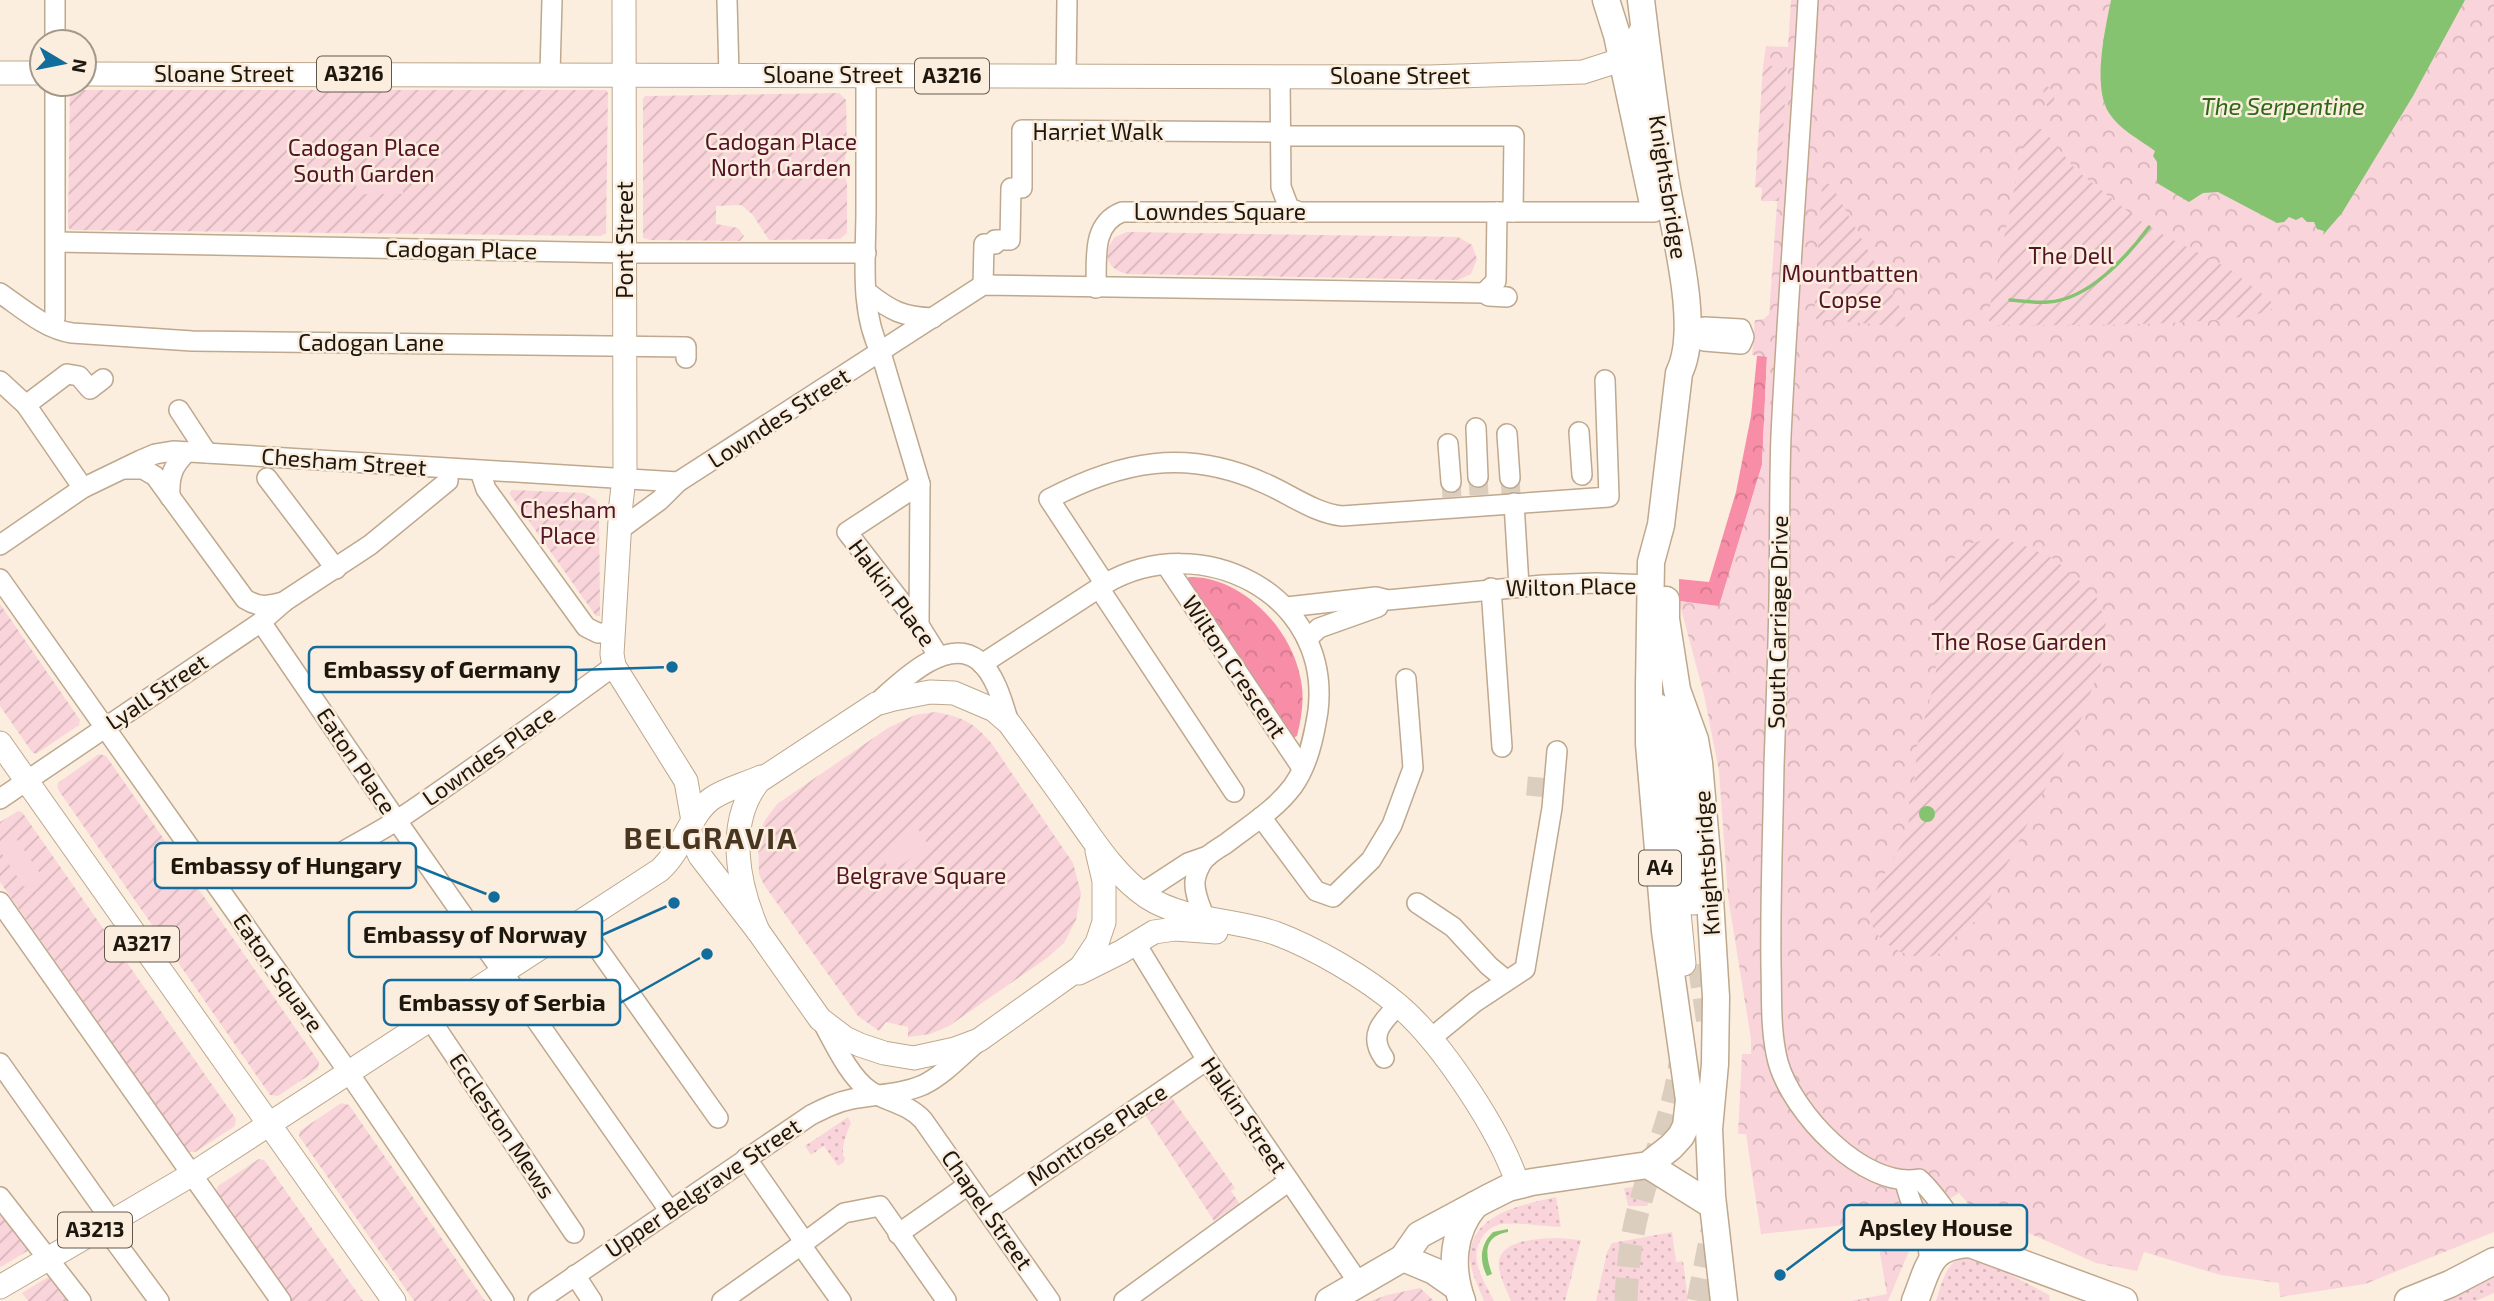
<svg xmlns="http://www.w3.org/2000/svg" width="2494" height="1301" viewBox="0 0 2494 1301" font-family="'Exo 2',sans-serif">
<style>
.grass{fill:url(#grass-dots)}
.forest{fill:url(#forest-crowns)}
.park{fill:url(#park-crowns)}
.garden{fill:url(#garden-furrows)}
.pitch{fill:#fad4db}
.water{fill:#85c371}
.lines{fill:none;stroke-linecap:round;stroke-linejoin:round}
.stream{stroke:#85c371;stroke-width:3.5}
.minor-tunnel{stroke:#dbcebf;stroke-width:19;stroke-dasharray:19 10;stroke-linecap:butt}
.major-tunnel{stroke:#dbcebf;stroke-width:23;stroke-dasharray:23 11;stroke-linecap:butt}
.minor-casing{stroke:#bea88e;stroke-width:22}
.major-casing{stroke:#bea88e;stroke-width:25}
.highway-casing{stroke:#bea88e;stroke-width:29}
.minor{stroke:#fff;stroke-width:19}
.major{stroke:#fff;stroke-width:23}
.highway{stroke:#fff;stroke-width:26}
.labels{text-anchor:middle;stroke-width:5;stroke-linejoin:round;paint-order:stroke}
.shield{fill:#fceede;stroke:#61584c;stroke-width:2}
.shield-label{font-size:21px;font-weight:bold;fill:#1e170d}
.street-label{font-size:23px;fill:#1e170d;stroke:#fceede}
.park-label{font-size:23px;fill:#541329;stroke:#fceede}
.water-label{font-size:24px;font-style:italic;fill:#2e6816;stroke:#fceede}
.district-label{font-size:30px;font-weight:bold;letter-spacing:2px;fill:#483620;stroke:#fceede}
.leader{fill:none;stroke:#126d9c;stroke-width:2.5}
.callout-dot{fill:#126d9c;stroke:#fceede;stroke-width:2.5}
.callout{fill:#fceede;stroke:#126d9c;stroke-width:2.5}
.callout-label{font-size:24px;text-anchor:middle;font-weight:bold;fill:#1e170d}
</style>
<defs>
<pattern id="grass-dots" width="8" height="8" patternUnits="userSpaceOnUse" patternTransform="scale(1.75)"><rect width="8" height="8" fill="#fad4db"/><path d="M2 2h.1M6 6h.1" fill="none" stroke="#d6b5bb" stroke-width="1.8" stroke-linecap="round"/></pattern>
<pattern id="forest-crowns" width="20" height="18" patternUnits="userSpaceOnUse" patternTransform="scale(1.75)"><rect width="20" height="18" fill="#f78da7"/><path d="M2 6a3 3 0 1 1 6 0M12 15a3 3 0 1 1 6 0" fill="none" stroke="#d3798f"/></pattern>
<pattern id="park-crowns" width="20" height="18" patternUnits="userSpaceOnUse" patternTransform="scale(1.75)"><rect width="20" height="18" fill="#fad4db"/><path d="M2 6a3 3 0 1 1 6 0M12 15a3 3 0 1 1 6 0" fill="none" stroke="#d6b5bb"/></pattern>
<pattern id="garden-furrows" width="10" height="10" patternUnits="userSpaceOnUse" patternTransform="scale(1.75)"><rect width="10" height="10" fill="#fad4db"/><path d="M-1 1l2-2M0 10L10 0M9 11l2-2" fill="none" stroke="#d6b5bb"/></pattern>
</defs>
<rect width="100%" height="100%" fill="#fceede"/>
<g class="grass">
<path d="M848,1117L851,1123C847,1132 842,1144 843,1156L845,1157L844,1162L838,1166L824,1146L811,1155L805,1146Z"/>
<path d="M1643,1186L1656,1189L1647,1206H1628L1624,1188Z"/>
<path d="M1556,1197L1561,1227C1543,1226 1518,1222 1501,1224C1494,1226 1487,1230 1483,1236C1467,1258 1484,1281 1494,1301H1484C1479,1288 1471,1273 1470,1259C1469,1213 1523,1205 1556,1197Z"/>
<path d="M1672,1232L1676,1262L1683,1261L1688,1301H1596L1607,1252L1612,1243Z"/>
<path d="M1557,1238L1581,1240L1565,1301H1511C1507,1291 1501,1279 1499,1269C1495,1239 1537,1239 1557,1238Z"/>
<path d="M1960,1258L1983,1260L2049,1295L2050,1301H1936C1941,1286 1945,1265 1960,1258Z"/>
<path d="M2494,1270V1293L2476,1301H2441Z"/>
</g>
<g class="forest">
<path d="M1757,356H1767L1762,465L1719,607L1679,601V579L1709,582L1736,492L1751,416Z"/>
<path d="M1189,577C1241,576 1290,627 1300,676C1305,696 1302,716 1297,736L1291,739L1185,580Z"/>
</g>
<path class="park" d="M1791,0H2494V1232L2365,1284L2280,1297L2279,1283L2220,1275L2144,1252L2137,1271L2096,1263L1972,1208L1959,1193L1911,1223L1909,1251L1888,1301H1851L1887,1294L1876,1231L1845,1225L1761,1234L1746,1134H1738L1742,1054H1751V1039L1728,897L1719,771L1704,695L1679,601L1719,606L1762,465L1767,357L1752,355L1755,320L1764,319L1769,314L1787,67L1763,66L1766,46L1788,47Z"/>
<g class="garden">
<path d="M1763,66H1787L1779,201H1761L1762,188L1755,187Z"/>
<path d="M2044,85C2054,87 2055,100 2055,109L2051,114L2043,97Z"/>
<path d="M72,90H606L608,93L606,233L601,236L70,230L68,226L70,93Z"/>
<path d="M839,93L846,100L847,152L842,168L847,183V233L840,239L769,240L752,214L741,205L716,206V224L738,228L744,236L740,241L650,240L643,238V99L645,96Z"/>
<path d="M2034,128L2041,129L2046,133L2076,170L2136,218L2167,237L2228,268L2270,300L2274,307C2254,328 2034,325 1994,325L1989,321L1988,315L2025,137L2029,131Z"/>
<path d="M1827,183L1832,186L1904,315L1906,322L1904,327L1816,319L1814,316L1822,185Z"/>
<path d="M1127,232L1458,237L1472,245L1477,259L1471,274L1458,280L1128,274C1107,270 1101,254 1115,237Z"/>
<path d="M512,490L584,493L596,500L599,512L600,616H596L509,493Z"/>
<path d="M1987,539H2002L2021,544L2054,559L2095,594L2106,622L2101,664L2081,719L1979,919C1973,923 1966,926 1960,931C1955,935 1953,944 1948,948C1932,962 1908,958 1892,947C1843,916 1890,873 1904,838C1911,823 1909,807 1909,790H1914L1917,746L1936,677L1934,595L1943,572L1966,545Z"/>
<path d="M0,604L80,720L79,725L36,754L32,752L0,706Z"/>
<path d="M935,712C962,717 974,722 992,744L1073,863L1081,893L1076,920L1064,943L1047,958L949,1026L930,1034L908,1037V1027L886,1022L879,1031L858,1016L764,885L759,874L758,838L765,820L777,804L888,728L915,715Z"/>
<path d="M99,754L106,756L319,1062L318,1069L278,1096L270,1095L59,791L57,786L59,782Z"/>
<path d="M18,811L22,812L236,1119L235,1126L195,1152H188L0,882V822Z"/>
<path d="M1170,1095L1235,1188L1231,1191L1240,1204L1214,1221L1144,1113Z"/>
<path d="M341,1103L349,1105L485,1301H414L299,1136L300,1131Z"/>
<path d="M259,1159L264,1160L363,1301H291L216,1191L218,1186Z"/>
<path d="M0,1213L29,1250L1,1267L0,1266Z"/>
<path d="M53,1274L73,1301H28L22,1293Z"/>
<path d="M1420,1288L1434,1301H1371L1387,1295Z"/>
</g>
<g class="pitch">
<rect x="357" y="137" width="46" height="21"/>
<path d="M357,173H403V194H356Z"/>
<path d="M918,829L929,846L891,872L880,854Z"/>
<path d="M16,838L41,875L24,887L0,851Z"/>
</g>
<g class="water">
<path d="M2111,0H2465L2413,96L2342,213L2323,235L2324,231L2317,229L2314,222H2307L2302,217L2296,220L2289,217L2284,222L2277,223L2218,192L2203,193L2189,202L2157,183V162L2153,156L2155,151C2140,140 2119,129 2109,113C2092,87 2105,30 2111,0Z"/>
<circle cx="1927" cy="814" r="8"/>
<path d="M1508,1229V1232C1483,1236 1485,1255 1492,1274L1487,1276C1479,1260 1480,1245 1493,1232Z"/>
</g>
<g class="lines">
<path class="stream" d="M2010,300C2022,301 2035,303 2048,302C2088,300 2127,257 2149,227"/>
<g class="minor-tunnel">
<path d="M1478,477L1479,495"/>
<path d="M1510,478L1511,494"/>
<path d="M1451,482L1452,497"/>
<path d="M1527,786L1549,788"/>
</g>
<g class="major-tunnel">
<path d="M1699,964L1709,1030"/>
<path d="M1626,1301C1627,1269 1631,1235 1640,1204C1653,1156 1674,1113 1680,1063"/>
<path d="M1698,1301L1712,1231"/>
</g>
<defs>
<g id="minor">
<path d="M727,0L729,75"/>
<path d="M1808,0C1800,145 1788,290 1781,436C1779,491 1780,546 1779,600C1778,655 1776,710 1774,765C1773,832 1770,900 1771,967C1772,999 1770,1031 1778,1062C1792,1112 1863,1189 1919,1179C1940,1198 1952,1223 1970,1244"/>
<path d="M55,42V0"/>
<path d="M550,73L552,0"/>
<path d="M866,75C866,120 866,165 866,210C866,256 859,311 881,353L920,484L919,625"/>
<path d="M1066,76L1067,0"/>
<path d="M1280,77L1281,187L1289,208L1297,211"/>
<path d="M1281,136H1514L1513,212"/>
<path d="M56,242L625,253H866"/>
<path d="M983,285L984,244H995V240H1010L1011,188H1022V130L1281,132"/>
<path d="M1096,288C1097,259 1091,224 1122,212H1654"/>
<path d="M867,292C891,311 903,317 933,318"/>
<path d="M0,293C22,308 45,329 72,333L192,341L686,347V358"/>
<path d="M1484,293L1496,281L1497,212"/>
<path d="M48,325L53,323L55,318V84"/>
<path d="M1688,333L1697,334L1704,341L1741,344L1744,337L1741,329L1704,327L1697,334"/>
<path d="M0,381L26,405L83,488"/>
<path d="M26,405L67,374L79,376L90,389L103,379"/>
<path d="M179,410L207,453"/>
<path d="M1476,428L1478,477"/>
<path d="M1579,432L1582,475"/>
<path d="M1507,434L1510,478"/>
<path d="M1448,444L1451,482"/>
<path d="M125,469H143L155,476L245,599C259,608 269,606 284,602"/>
<path d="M480,471L486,489L586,627L598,633H612"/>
<path d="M267,478L336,569"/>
<path d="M920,484L847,532L919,625L939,657"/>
<path d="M170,497C169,477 172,466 187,452"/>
<path d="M1514,503L1519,586"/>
<path d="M619,530L660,500L678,482L983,285L1484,293L1489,296L1507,297"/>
<path d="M0,545L83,488L141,460L155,454L173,451L678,482"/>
<path d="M1166,565L1302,768"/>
<path d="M0,579L340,1060L504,1301"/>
<path d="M1105,584L1049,499C1121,461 1186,448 1264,483C1290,494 1314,513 1342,516L1609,497L1605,380"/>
<path d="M1099,588L1234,792"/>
<path d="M1491,588L1502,747"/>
<path d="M1287,607L1376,597L1388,600L1543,585L1596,583L1651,585"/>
<path d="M261,622L397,821L669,1210"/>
<path d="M1307,639L1319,628L1378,607"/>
<path d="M982,664L1105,584C1200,528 1332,593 1318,711C1314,737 1308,765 1293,786C1276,809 1250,825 1228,842C1220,848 1209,853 1203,861C1199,867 1196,874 1195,881C1194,893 1200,905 1204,916"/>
<path d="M876,704C898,684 946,635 978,660C995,673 1003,703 1009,723"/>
<path d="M0,799L261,622L285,601L370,545L448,481V469"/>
<path d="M1261,817L1316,891L1333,897L1371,860L1392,825L1413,768L1406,679"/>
<path d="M320,866C346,848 373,836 399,819C472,770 543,718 614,666"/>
<path d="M1142,893L1188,863L1208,856"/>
<path d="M0,902L281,1301"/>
<path d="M1417,903L1453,927L1489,966L1506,980"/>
<path d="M579,922L718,1118"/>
<path d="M1136,944L1207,1060L1358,1282"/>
<path d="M430,1019L574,1233"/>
<path d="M823,1023C834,1043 850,1078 870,1091C887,1102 909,1104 923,1120L1050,1301"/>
<path d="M1430,1039L1475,1002L1525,969L1552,808L1557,751"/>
<path d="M1384,1058C1368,1036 1381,1022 1399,1005"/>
<path d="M0,1063L111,1220"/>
<path d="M746,1158L801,1237L805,1242L801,1245L841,1301"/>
<path d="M1905,1181C1911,1213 1928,1228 1930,1263"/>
<path d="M0,1197L81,1301"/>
<path d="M987,1211L1207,1060"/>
<path d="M103,1225L159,1301"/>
<path d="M898,1234L968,1185"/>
<path d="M805,1242L844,1213L880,1206L946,1300"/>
<path d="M575,1275L592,1301"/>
<path d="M538,1301L811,1115C825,1108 837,1102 852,1099C876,1094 900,1095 923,1085C942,1076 959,1058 975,1044"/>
<path d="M722,1301L801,1245"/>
<path d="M1124,1301L1289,1181"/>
</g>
<g id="major">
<path d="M624,0L625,469L621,504L612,654L614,666L686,781L693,821"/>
<path d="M0,73H42"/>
<path d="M84,74L1429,77L1583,72L1627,58L1644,25"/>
<path d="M1659,706L1684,964"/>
<path d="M1679,711L1694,903"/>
<path d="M0,743L394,1301"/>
<path d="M689,831L700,856L758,931L820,1019L845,1038L860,1045L884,1053L914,1058L955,1049L979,1040L1081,967L1097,943L1104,922V881L1097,851"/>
<path d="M758,931C738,885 725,823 759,781L876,704L894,699L930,692L954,693L994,710L1009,723C1031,753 1053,783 1074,813C1095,843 1117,877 1147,897C1184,921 1234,919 1275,933C1315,948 1365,977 1398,1005C1441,1041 1501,1132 1518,1185"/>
<path d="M1079,973L1121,952L1154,932L1175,929L1216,932"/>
<path d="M0,1287L191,1175L660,870C683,849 689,816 711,799C725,789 746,784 761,777"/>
</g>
<g id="highway">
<path d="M1606,0L1617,35L1652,199"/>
<path d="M1666,600V619L1677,690L1695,740L1699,763L1708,866L1716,997L1715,1064L1709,1129L1712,1196L1724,1301"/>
<path d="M1648,1165L1712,1205"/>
<path d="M1403,1258L1434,1271L1457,1287"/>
<path d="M1329,1301L1403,1258L1419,1235L1488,1198L1508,1188L1532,1182L1648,1165L1671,1147L1681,1136L1686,1126L1689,1100L1665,931L1649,744V686L1651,562L1661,525L1679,373C1702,327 1673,228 1665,176C1656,118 1648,59 1641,0"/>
<path d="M1462,1301C1450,1268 1452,1232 1475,1205"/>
<path d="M1915,1301C1929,1267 1928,1246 1970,1244L2124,1301"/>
<path d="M2408,1301L2450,1284L2494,1261"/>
</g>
</defs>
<use href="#minor" class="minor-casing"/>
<use href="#major" class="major-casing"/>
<use href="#highway" class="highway-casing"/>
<use href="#minor" class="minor"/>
<use href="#major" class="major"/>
<use href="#highway" class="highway"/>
</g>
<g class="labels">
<g class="shield">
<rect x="317" y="56.5" width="74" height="35" rx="5"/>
<rect x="915" y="58.5" width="74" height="35" rx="5"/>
<rect x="1639" y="850.5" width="42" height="35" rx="5"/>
<rect x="105" y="926.5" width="74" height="35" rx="5"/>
<rect x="58" y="1212.5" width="74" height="35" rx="5"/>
</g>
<g class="shield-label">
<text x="354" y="81">A3216</text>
<text x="952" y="83">A3216</text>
<text x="1660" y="875">A4</text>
<text x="142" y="951">A3217</text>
<text x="95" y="1237">A3213</text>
</g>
<g class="street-label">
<text x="224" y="82">Sloane Street</text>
<text x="833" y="83">Sloane Street</text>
<text x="1400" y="84">Sloane Street</text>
<text x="1098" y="140">Harriet Walk</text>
<text transform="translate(1668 187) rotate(81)" y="8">Knightsbridge</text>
<text x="1220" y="220">Lowndes Square</text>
<text transform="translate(625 240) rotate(-90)" y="8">Pont Street</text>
<text transform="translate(461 250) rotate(1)" y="8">Cadogan Place</text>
<text x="371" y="351">Cadogan Lane</text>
<text transform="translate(779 418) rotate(-33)" y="8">Lowndes Street</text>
<text transform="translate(344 462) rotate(4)" y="8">Chesham Street</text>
<text transform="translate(1571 587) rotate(-1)" y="8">Wilton Place</text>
<text transform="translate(892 593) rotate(53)" y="8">Halkin Place</text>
<text transform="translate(1778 622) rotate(-89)" y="8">South Carriage Drive</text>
<text transform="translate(1234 667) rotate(56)" y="8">Wilton Crescent</text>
<text transform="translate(157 692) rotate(-34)" y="8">Lyall Street</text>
<text transform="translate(489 756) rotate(-35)" y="8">Lowndes Place</text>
<text transform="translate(356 761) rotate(56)" y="8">Eaton Place</text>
<text transform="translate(1707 863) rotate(-94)" y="8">Knightsbridge</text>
<text transform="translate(278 973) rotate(55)" y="8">Eaton Square</text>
<text transform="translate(1244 1115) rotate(56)" y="8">Halkin Street</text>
<text transform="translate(502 1126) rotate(56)" y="8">Eccleston Mews</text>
<text transform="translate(1097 1135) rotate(-34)" y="8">Montrose Place</text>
<text transform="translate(703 1188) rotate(-34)" y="8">Upper Belgrave Street</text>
<text transform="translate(987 1210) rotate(55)" y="8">Chapel Street</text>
</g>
<g class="park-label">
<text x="781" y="150">Cadogan Place<tspan x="781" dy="26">North Garden</tspan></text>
<text x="364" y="156">Cadogan Place<tspan x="364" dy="26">South Garden</tspan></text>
<text x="2071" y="264">The Dell</text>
<text x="1850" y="282">Mountbatten<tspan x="1850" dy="26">Copse</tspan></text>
<text x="568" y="518">Chesham<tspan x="568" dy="26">Place</tspan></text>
<text x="2019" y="650">The Rose Garden</text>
<text x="921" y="884">Belgrave Square</text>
</g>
<g class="water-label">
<text x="2283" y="115">The Serpentine</text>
</g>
<g class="district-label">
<text x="711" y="849">BELGRAVIA</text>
</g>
</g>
<path class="leader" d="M672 667L576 670M494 897L416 866M674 903L602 935M707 954L620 1003M1780 1275L1844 1227"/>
<g class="callout-dot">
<circle cx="672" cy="667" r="7"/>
<circle cx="494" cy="897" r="7"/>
<circle cx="674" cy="903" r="7"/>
<circle cx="707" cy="954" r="7"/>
<circle cx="1780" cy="1275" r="7"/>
</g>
<g class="callout">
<rect x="309" y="647" width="267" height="45" rx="7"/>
<rect x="155" y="843" width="261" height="45" rx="7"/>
<rect x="349" y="912" width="253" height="45" rx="7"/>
<rect x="384" y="980" width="236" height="45" rx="7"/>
<rect x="1844" y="1205" width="183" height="45" rx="7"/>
</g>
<g class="callout-label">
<text x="442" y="678">Embassy of Germany</text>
<text x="286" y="874">Embassy of Hungary</text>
<text x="475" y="943">Embassy of Norway</text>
<text x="502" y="1011">Embassy of Serbia</text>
<text x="1936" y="1236">Apsley House</text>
</g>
<g transform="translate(63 63) rotate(100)"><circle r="33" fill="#fceede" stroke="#a3988a" stroke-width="2"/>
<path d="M0-5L12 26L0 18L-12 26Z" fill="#126d9c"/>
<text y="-10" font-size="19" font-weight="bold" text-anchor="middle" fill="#1e170d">N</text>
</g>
</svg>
